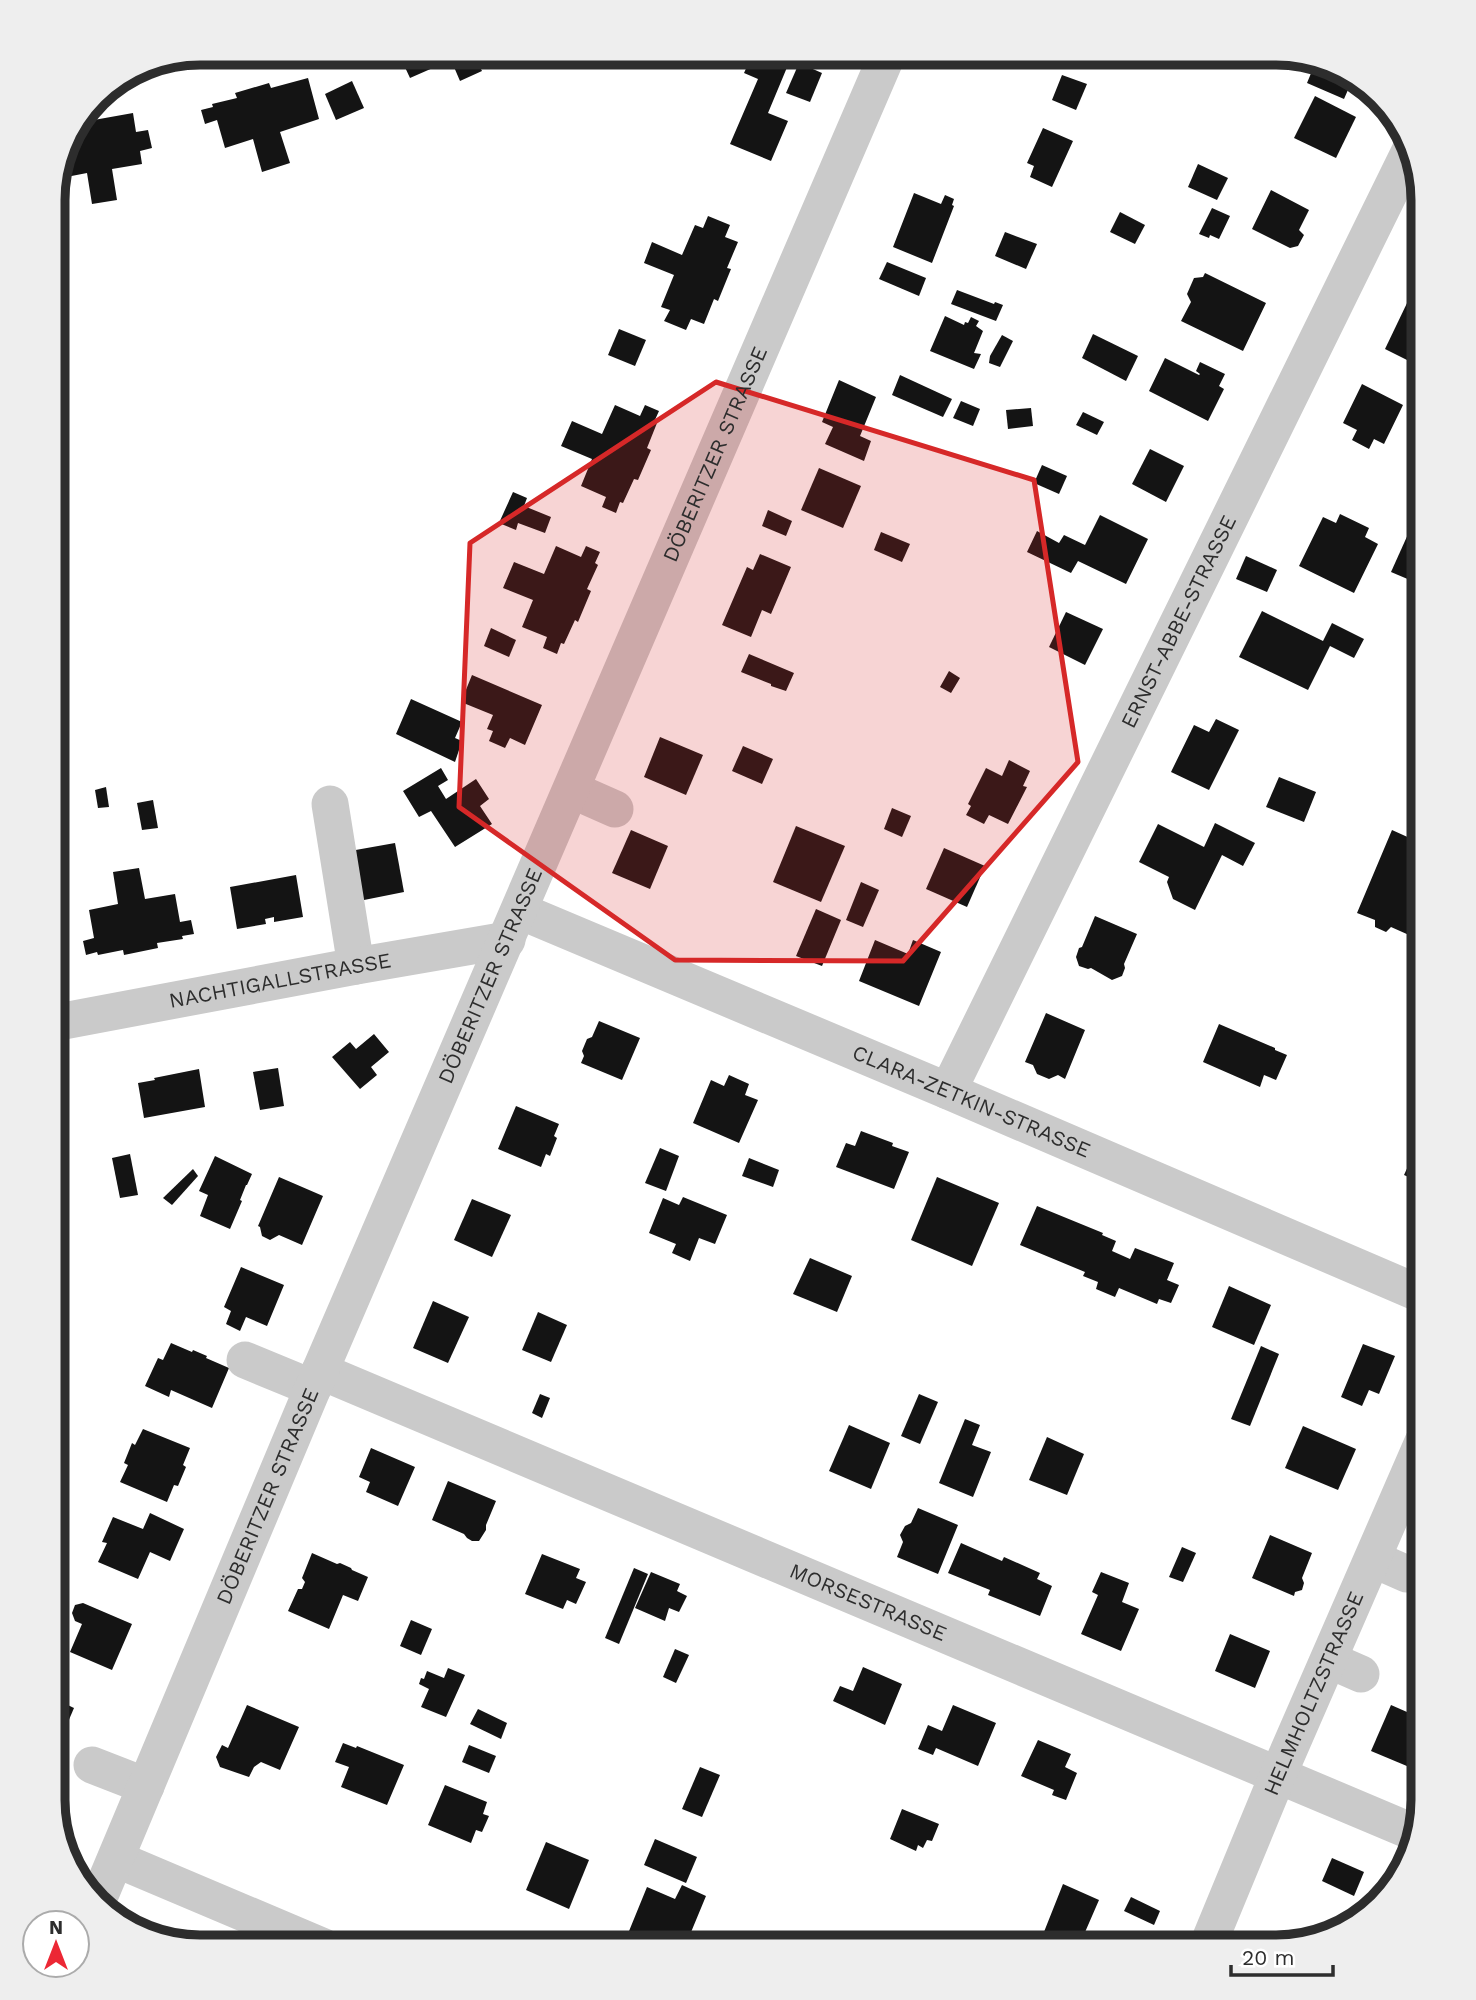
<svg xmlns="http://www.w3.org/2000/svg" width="1476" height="2000" viewBox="0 0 1476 2000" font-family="'Work Sans',sans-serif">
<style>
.building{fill:#141414}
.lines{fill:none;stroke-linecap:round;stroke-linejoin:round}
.minor{stroke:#cacaca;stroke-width:37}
.marked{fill:#d62828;fill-opacity:0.2;stroke:#d62828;stroke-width:5;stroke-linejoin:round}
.labels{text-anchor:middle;stroke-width:7;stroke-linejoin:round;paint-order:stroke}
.street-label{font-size:21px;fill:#2d2d2d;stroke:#fff}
.rim{fill:none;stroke:#2d2d2d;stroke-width:9}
</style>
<rect width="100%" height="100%" fill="#fff"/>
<g class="building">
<path d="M412,53H473L482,71L460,81L451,60L410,78L403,63L414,58Z"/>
<path d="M769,53H793L768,113L788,121L771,161L730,144L758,79L744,73L749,62L762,68Z"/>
<path d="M992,53H1022L1018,64Z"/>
<path d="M1298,56L1350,72L1354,76L1344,99L1307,83L1314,66L1296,59Z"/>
<path d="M799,63L822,73L810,102L786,93Z"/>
<path d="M1062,75L1087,84L1076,110L1052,100Z"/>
<path d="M308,78L319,119L280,132L290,163L262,172L253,139L225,148L217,120L205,124L201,110L213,107L212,104L237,98L235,93L269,83L271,88Z"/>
<path d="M352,81L364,108L336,120L325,94Z"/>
<path d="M1315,96L1356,117L1336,158L1294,138Z"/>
<path d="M133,113L136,132L148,130L152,148L140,151L142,164L112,169L117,200L92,204L87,173L56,179L67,135L77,123Z"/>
<path d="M1043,128L1073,141L1052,187L1030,177L1034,166L1027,163Z"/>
<path d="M1198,164L1228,178L1217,200L1188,187Z"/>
<path d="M1271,190L1309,210L1299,230L1304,235L1298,246L1290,248L1252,229Z"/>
<path d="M914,193L941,204L945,195L954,199L952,205L954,206L932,263L893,247Z"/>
<path d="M1212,208L1230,216L1219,239L1210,235L1209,238L1199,234Z"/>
<path d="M1120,212L1145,225L1135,244L1110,232Z"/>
<path d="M708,216L730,225L725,237L738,242L727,268L731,269L718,301L714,299L704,324L691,319L686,330L664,321L670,310L661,307L674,275L644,263L652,242L682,255L695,225L703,228Z"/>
<path d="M1005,232L1037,244L1026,269L995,256Z"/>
<path d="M887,262L926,278L919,296L879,279Z"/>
<path d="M1205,273L1266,303L1243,351L1181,321L1191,302L1187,294L1194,278L1203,277Z"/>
<path d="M957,290L994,304L995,302L1003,305L996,321L951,304Z"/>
<path d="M1408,301L1423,308V368L1385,349Z"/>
<path d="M945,316L964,325L965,322L968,323L971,317L979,321L976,326L983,331L974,353L981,354L974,369L930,351Z"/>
<path d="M619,329L646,340L635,366L608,355Z"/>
<path d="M1093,334L1138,356L1126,381L1082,358Z"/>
<path d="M1002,335L1013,341L1000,367L989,363L990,356Z"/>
<path d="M1165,358L1199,375L1200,374L1196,371L1200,362L1225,374L1219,386L1224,389L1208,421L1149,391Z"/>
<path d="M900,375L952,399L943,417L892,395Z"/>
<path d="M839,380L876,397L860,436L871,441L864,461L825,444L833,427L822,422Z"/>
<path d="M1362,384L1403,405L1384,444L1374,439L1369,449L1352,440L1357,430L1343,423Z"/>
<path d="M961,401L980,409L973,426L953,418Z"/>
<path d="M615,405L640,416L645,405L659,411L654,422L657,423L647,448L651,450L638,480L634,479L623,503L620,502L616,513L602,507L606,497L581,486L592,459L561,446L572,421L602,434Z"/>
<path d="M1031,408L1033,426L1008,429L1006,410Z"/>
<path d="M1083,412L1104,422L1097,435L1076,425Z"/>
<path d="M1150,449L1184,466L1166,502L1132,484Z"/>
<path d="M1042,465L1067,476L1059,494L1034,483Z"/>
<path d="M819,468L861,486L843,528L801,510Z"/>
<path d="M513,492L527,498L524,506L551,517L545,533L518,523L516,530L499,523Z"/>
<path d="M768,510L792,521L786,536L762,526Z"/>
<path d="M1340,514L1369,528L1365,537L1378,544L1354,593L1299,566L1323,517L1336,523Z"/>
<path d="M1100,515L1148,539L1126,584L1078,561L1071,573L1027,552L1037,531L1059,543L1064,535L1085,545Z"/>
<path d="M881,532L910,544L902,562L874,550Z"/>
<path d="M1409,532L1423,538V567L1417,583L1391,572Z"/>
<path d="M556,546L581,557L586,546L600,552L595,563L598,565L587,589L591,591L578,622L575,620L564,644L561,643L557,654L543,648L547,637L522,627L533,600L503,588L514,562L544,574Z"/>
<path d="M760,554L791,567L771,614L762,610L751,637L722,625L747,567L753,570Z"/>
<path d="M1246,556L1277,570L1267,592L1236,579Z"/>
<path d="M1262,611L1323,641L1332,623L1364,639L1354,658L1330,646L1308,690L1239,657Z"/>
<path d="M1066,612L1103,629L1085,665L1049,647Z"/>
<path d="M491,628L516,640L509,657L484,646Z"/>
<path d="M749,654L794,673L786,691L771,686V684L741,672Z"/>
<path d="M949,671L960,678L951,693L940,687Z"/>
<path d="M472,675L542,705L525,745L510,738L505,748L489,741L493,731L487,729L493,715L461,702Z"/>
<path d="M411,699L462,722L455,738L462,741L455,762L396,734Z"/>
<path d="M1216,719L1239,730L1209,790L1171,772L1194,725L1209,732Z"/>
<path d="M660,737L703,755L686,795L644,777Z"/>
<path d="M743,746L773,759L762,784L732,771Z"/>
<path d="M1009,760L1030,771L1023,786L1027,787L1008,824L989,815L984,824L966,815L971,806L968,804L986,768L1002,776Z"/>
<path d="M441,768L448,780L438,786L446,799L476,779L489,799L480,806L492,824L455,847L431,811L419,817L403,791Z"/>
<path d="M1279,777L1316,792L1304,822L1266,807Z"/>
<path d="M106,787L109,807L98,808L95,790Z"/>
<path d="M153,800L158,828L142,830L137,803Z"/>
<path d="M892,808L911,816L902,837L884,829Z"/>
<path d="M1215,823L1255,843L1243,866L1222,855L1195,910L1173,899L1167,882L1169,877L1139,862L1158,824L1204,847Z"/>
<path d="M796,826L845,846L821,902L773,882Z"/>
<path d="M631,830L668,846L650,889L612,873Z"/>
<path d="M1392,830L1423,844V901L1409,935L1391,927L1386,932L1375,927V920L1357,913Z"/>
<path d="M395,843L404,892L359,901L350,851Z"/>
<path d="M944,848L985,866L967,907L926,889Z"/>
<path d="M139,868L145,899L175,894L180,922L191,920L194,934L182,936L183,939L157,943L158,948L124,955L123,950L98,955L97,952L86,955L83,941L94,938L89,910L118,904L113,872Z"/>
<path d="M296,875L303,917L274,922V917L265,919L266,924L237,929L230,887Z"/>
<path d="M861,882L879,890L863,927L846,920Z"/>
<path d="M816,909L841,920L822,966L796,956Z"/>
<path d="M1095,916L1137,934L1124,964L1125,968L1122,976L1112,980L1091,968L1088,969L1079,966L1076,957L1079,948L1082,947Z"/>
<path d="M875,940L908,954L913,940L941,952L919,1006L859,981Z"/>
<path d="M1046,1013L1085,1030L1065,1079L1058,1075L1049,1079L1037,1074L1033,1065L1025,1062Z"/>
<path d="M599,1021L640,1038L622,1080L581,1063L584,1056L582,1051L587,1039L592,1037Z"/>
<path d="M1219,1024L1275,1048V1050L1287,1055L1276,1080L1264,1075L1260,1087L1203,1062Z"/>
<path d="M374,1034L389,1052L371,1067L377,1075L360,1089L332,1057L350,1042L356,1049Z"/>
<path d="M1423,1049V1082L1412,1078Z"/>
<path d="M278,1068L284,1106L260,1110L253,1072Z"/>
<path d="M199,1069L205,1107L144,1118L138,1083L155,1080L154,1078Z"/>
<path d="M729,1075L749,1084L745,1095L758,1100L739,1143L693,1123L711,1080L724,1086Z"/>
<path d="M516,1106L559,1124L554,1136L557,1138L550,1156L546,1154L541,1167L498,1149Z"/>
<path d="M861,1131L893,1143L892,1146L909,1152L894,1189L836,1167L846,1143L855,1146Z"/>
<path d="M660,1148L679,1156L666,1191L645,1183Z"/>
<path d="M1415,1151L1423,1155V1201L1415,1197L1422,1183L1404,1175Z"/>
<path d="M130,1154L138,1195L120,1198L112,1158Z"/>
<path d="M215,1156L252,1174L247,1185H246L240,1200L242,1201L230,1229L200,1216L208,1195L199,1191Z"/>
<path d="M749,1158L779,1170L773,1187L742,1176Z"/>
<path d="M193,1169L198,1176L172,1205L163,1198Z"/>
<path d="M279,1177L323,1196L302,1245L279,1235L270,1240L262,1236L260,1227L258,1226Z"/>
<path d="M937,1177L999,1203L972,1266L911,1240Z"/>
<path d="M683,1197L727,1215L715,1244L699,1238L690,1261L672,1253L676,1244L649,1233L663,1198L679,1205Z"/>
<path d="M472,1199L511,1215L492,1257L454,1240Z"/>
<path d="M1037,1206L1103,1233L1102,1235L1116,1241L1112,1251L1130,1259L1135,1248L1174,1263L1167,1280L1179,1285L1171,1303L1159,1299L1157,1304L1119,1288L1115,1297L1096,1289L1098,1282L1083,1276L1085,1272L1020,1245Z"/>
<path d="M810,1258L852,1276L837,1312L793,1294Z"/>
<path d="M241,1267L284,1285L267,1326L246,1317L240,1331L226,1324L231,1311L224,1307Z"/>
<path d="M1229,1286L1271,1305L1254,1345L1212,1327Z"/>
<path d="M433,1301L469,1317L448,1363L413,1348Z"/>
<path d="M538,1312L567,1325L551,1362L522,1350Z"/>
<path d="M171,1343L192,1352L193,1350L207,1356L206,1358L229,1368L212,1408L171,1390L169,1397L145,1386L158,1358L163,1360Z"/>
<path d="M1363,1344L1395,1356L1379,1394L1369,1390L1362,1406L1341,1397Z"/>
<path d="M1261,1346L1279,1354L1250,1426L1231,1419Z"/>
<path d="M540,1394L550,1398L542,1418L532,1413Z"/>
<path d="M919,1394L938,1402L920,1444L901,1436Z"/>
<path d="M965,1419L980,1425L972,1445L991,1452L973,1497L939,1483Z"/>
<path d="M849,1425L890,1443L871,1489L829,1471Z"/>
<path d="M1303,1426L1356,1449L1338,1490L1285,1468Z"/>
<path d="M143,1429L190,1448L183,1465L186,1467L178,1486L174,1485L167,1502L120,1482L128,1465L124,1463L132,1443L135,1445Z"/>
<path d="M1047,1437L1084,1454L1067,1495L1029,1480Z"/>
<path d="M371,1448L415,1467L398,1506L366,1492L370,1482L359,1477Z"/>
<path d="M448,1481L496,1501L486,1525V1530L479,1541H472L467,1538L464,1534L432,1520Z"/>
<path d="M918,1508L958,1525L938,1574L897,1557L903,1542L900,1535L905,1526L911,1523Z"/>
<path d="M150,1513L184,1529L170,1561L150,1552L138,1579L98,1562L107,1543L102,1542L113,1517L143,1529Z"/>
<path d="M1270,1535L1312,1553L1302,1578L1304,1583L1302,1590L1295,1592L1294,1596L1252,1578Z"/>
<path d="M961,1543L1002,1561L1004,1557L1040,1573L1037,1579L1052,1586L1040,1616L988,1595L990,1590L948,1573Z"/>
<path d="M1182,1547L1196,1553L1183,1582L1169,1577Z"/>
<path d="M312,1553L337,1564L340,1563L351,1568L352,1570L368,1577L358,1601L343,1595L329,1629L288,1611L298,1589H302L305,1582L302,1578Z"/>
<path d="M542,1554L580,1569L576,1578L586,1582L576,1604L567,1600L563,1609L525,1594Z"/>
<path d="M634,1568L648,1574L619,1644L605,1638Z"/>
<path d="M651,1572L680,1584L677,1591L687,1596L679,1612L669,1608L665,1621L635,1608Z"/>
<path d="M1101,1572L1129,1583L1122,1602L1139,1609L1121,1651L1081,1634L1098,1595L1092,1592Z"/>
<path d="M83,1603L132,1624L112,1670L70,1652L82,1624L75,1621L72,1613L75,1605Z"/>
<path d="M411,1620L432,1629L421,1655L400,1646Z"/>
<path d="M1230,1634L1270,1651L1255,1688L1215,1671Z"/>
<path d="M675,1649L689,1655L676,1683L663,1677Z"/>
<path d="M863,1667L902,1684L885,1725L833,1701L840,1686L853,1691Z"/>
<path d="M448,1668L465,1675L446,1717L421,1707L429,1689L419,1684L421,1678L424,1679L427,1671L444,1678Z"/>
<path d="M53,1698L74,1708L53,1757Z"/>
<path d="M247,1705L299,1727L280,1770L261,1762L254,1767L249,1777L220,1767L216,1757L222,1745L228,1748Z"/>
<path d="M953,1705L996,1723L978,1766L936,1748L933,1755L918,1749L928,1725L942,1731Z"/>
<path d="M1391,1705L1423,1719V1745L1414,1769L1371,1751Z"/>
<path d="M478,1709L507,1723L501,1739L470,1724Z"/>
<path d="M1038,1740L1071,1754L1065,1767L1077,1773L1066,1800L1052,1795L1054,1790L1021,1776Z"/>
<path d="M343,1743L356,1748L357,1746L404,1765L387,1805L341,1787L349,1767L335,1762Z"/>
<path d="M469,1745L496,1756L489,1773L462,1762Z"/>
<path d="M700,1767L720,1775L702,1817L682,1809Z"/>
<path d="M445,1785L487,1802L483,1814L489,1816L482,1832L476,1830L471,1843L428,1825Z"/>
<path d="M902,1809L939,1824L932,1841L927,1840L923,1848L918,1845L916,1851L890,1839Z"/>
<path d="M655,1839L697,1857L686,1883L644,1865Z"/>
<path d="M546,1842L589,1860L569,1909L526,1890Z"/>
<path d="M1332,1858L1364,1872L1354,1896L1322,1881Z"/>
<path d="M1063,1884L1099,1900L1079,1946L1074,1945L1073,1947H1038Z"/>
<path d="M682,1885L706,1896L689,1937L676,1932L669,1947H653L627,1936L647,1887L675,1899Z"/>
<path d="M1131,1897L1160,1911L1154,1925L1124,1911Z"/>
</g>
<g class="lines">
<g class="minor">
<path d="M572,790L615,809"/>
<path d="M330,804L356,966"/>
<path id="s1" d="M520,911L948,1091L1423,1295"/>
<path id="s2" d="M53,1023L356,966L507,940"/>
<path id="s3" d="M948,1091L1410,151"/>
<path d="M245,1360L313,1388"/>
<path id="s4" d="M320,1371L1415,1833"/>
<path d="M1373,1559L1407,1574"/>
<path d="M1329,1660L1361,1674"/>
<path d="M92,1765L146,1786"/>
<path d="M116,1859L324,1947"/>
<path id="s5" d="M98,1900L320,1371L888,53"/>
<path id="s6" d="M1207,1947L1278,1775L1423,1442"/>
</g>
</g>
<path class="marked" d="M716,382L1034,480L1078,762L903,961L675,960L459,807L470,543Z"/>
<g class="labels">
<g class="street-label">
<text dy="7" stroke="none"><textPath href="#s5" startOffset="1572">DÖBERITZER STRASSE</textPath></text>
<text dy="7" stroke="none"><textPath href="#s3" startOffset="523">ERNST-ABBE-STRASSE</textPath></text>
<text dy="7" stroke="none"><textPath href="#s5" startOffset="1004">DÖBERITZER STRASSE</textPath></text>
<text dy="7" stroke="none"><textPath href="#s2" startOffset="231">NACHTIGALLSTRASSE</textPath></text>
<text dy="7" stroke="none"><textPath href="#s1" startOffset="490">CLARA-ZETKIN-STRASSE</textPath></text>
<text dy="7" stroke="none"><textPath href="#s5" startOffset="438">DÖBERITZER STRASSE</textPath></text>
<text dy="7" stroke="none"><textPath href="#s4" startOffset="595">MORSESTRASSE</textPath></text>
<text dy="7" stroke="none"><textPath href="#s6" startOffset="275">HELMHOLTZSTRASSE</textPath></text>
</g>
</g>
<path d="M0 0H1476V2000H0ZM200 65H1276A135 135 0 0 1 1411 200V1800A135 135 0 0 1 1276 1935H200A135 135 0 0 1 65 1800V200A135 135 0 0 1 200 65Z" fill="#eee" fill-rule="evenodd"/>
<path class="rim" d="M200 65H1276A135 135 0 0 1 1411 200V1800A135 135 0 0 1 1276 1935H200A135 135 0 0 1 65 1800V200A135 135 0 0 1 200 65Z"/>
<g transform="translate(56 1944)"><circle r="33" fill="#ffffff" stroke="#ababab" stroke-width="2"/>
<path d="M0-5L12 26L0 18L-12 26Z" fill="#ec2734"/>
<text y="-10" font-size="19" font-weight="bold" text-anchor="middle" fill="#2d2d2d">N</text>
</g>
<path d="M1231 1965v10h102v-10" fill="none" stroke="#2d2d2d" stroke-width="3.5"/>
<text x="1242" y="1965" font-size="21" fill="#2d2d2d" stroke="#ffffff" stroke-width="5" paint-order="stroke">20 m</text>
</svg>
